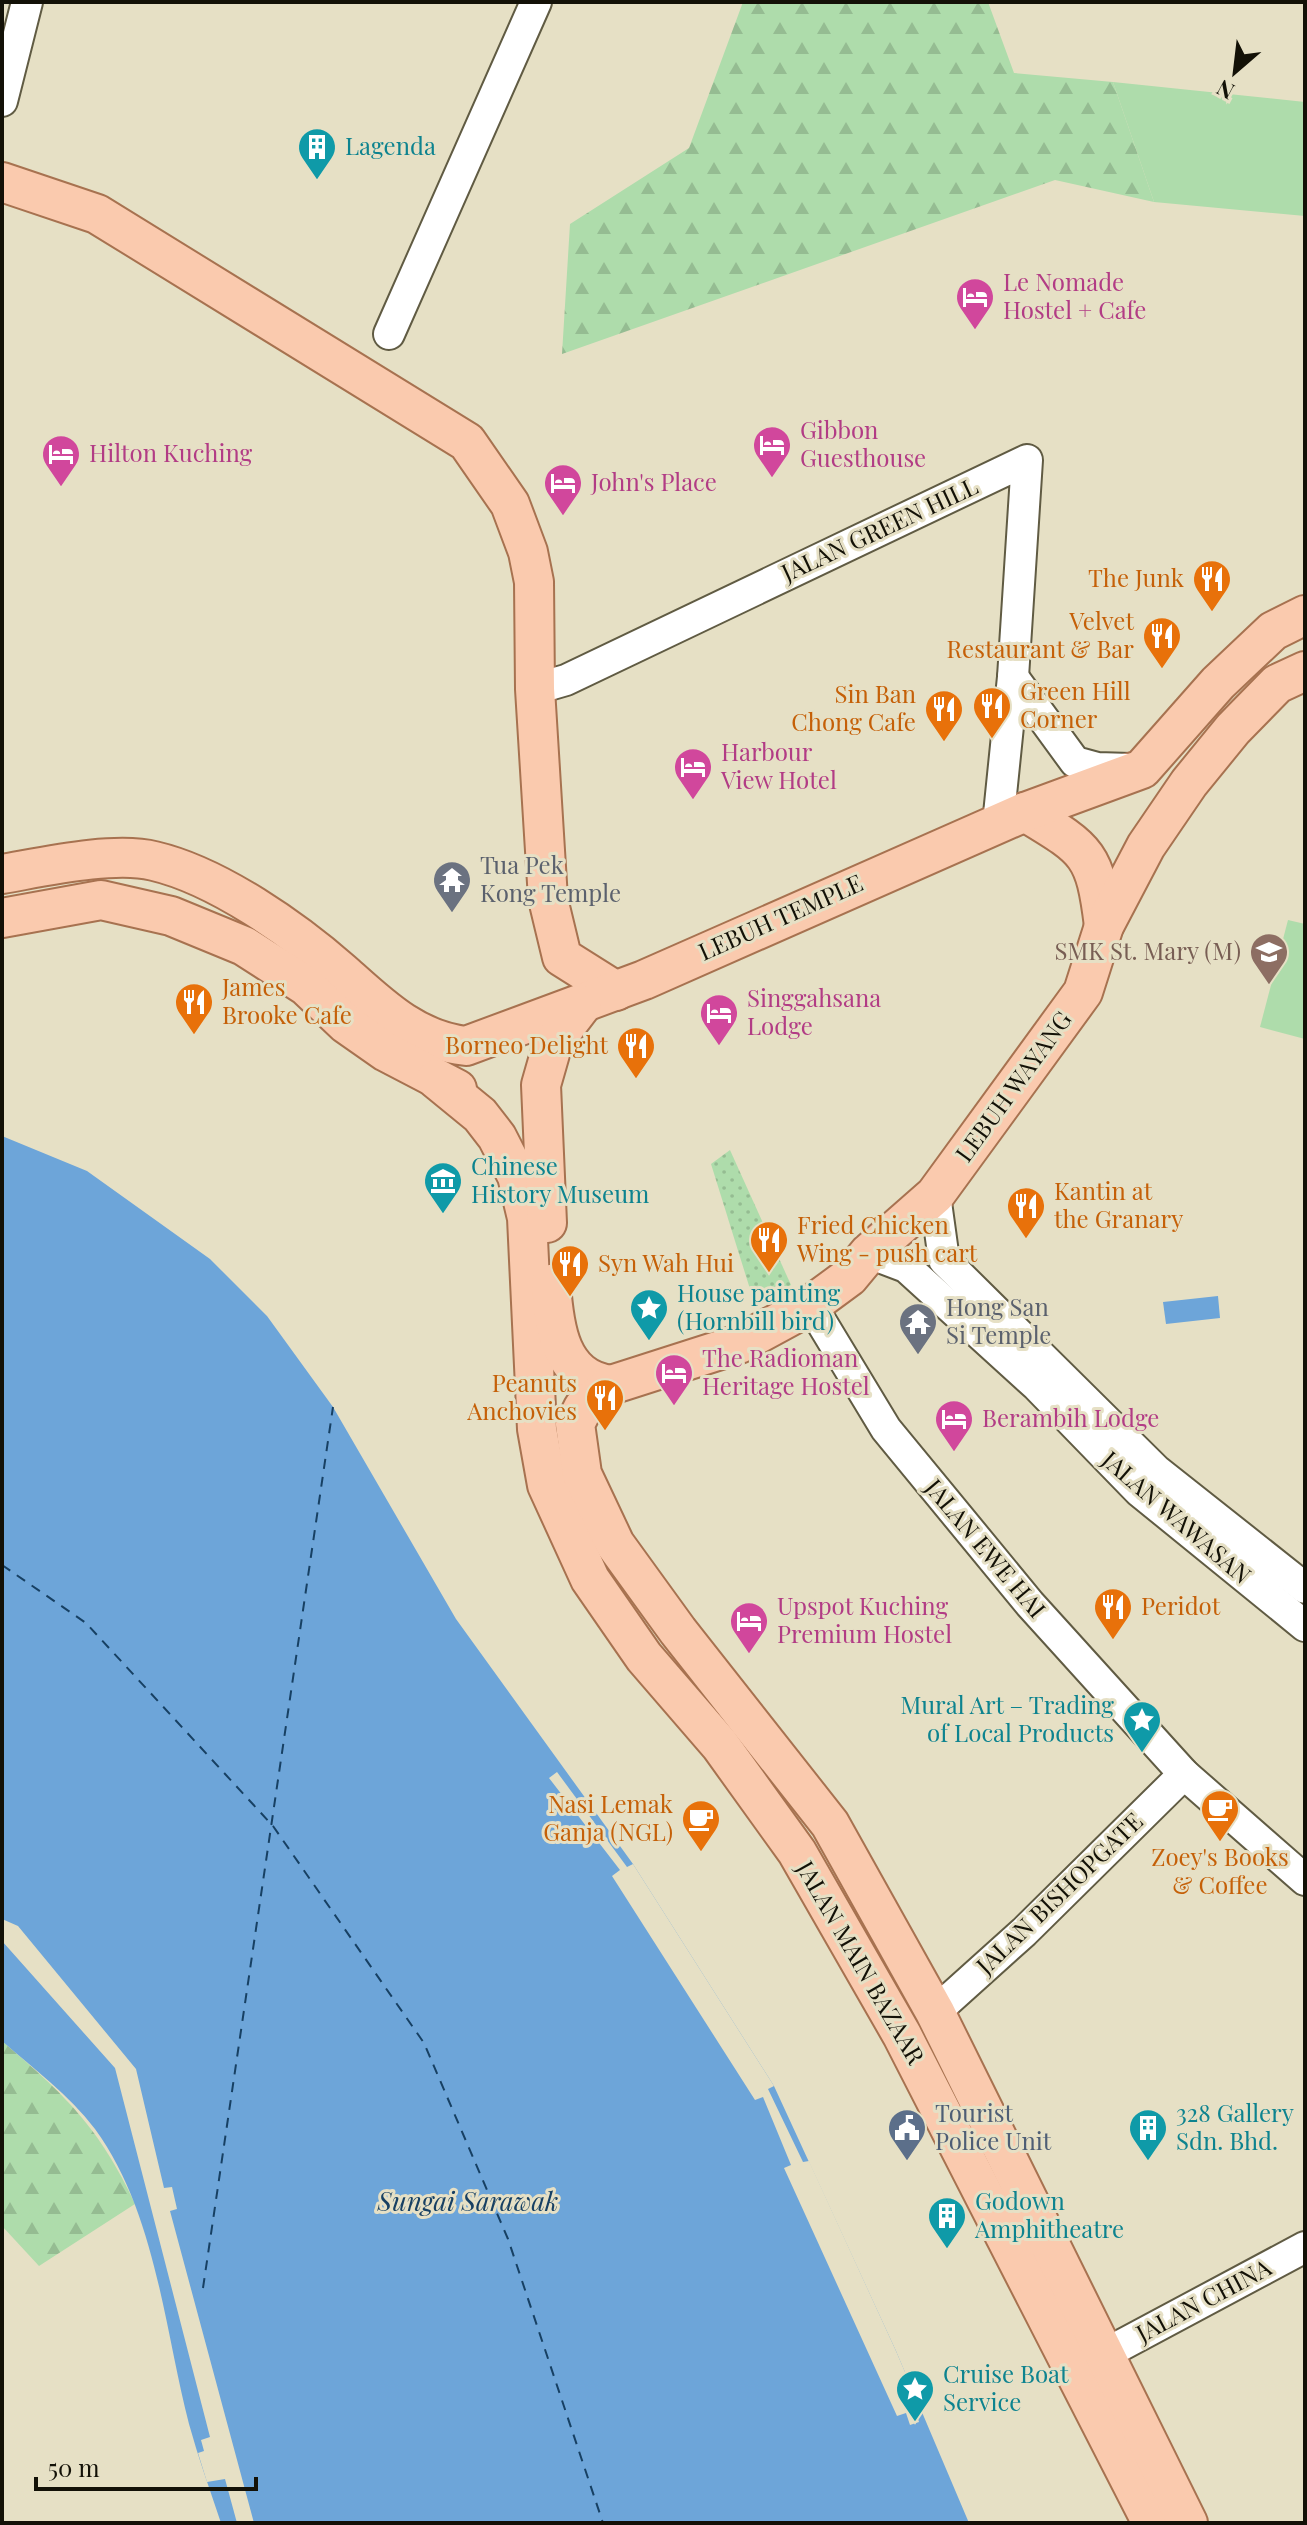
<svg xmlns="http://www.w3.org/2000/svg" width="1307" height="2525" viewBox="0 0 1307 2525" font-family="'Playfair Display',serif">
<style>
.green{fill:#aedcab}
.forest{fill:url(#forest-firs)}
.park{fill:url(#park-dots)}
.water{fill:#6da5d9}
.pier{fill:#e6e0c5}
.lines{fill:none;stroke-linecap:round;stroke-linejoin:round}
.ferry{stroke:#174063;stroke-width:2;stroke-dasharray:10 8;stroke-linecap:butt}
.minor-casing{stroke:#605b43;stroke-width:34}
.major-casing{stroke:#a77250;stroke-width:42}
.minor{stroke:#fff;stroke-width:30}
.major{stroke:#facaae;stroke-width:38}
.labels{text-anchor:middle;stroke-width:6;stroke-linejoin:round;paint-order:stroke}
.culture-label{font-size:24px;fill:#0d838f;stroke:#e6e0c5;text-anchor:start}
.hotel-label{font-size:24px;fill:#b23c85;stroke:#e6e0c5;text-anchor:start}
.street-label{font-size:24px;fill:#131107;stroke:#e6e0c5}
.food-label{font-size:24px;fill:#c56008;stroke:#e6e0c5;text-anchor:end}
.worship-label{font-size:24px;fill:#5b616d;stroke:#e6e0c5;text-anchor:start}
.education-label{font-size:24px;fill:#785e54;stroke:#e6e0c5;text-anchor:end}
.service-label{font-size:24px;fill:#4e5e75;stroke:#e6e0c5;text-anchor:start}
.water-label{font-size:26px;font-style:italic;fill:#174063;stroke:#e6e0c5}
</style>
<defs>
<pattern id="forest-firs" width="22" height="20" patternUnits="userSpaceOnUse" patternTransform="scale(2)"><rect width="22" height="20" fill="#aedcab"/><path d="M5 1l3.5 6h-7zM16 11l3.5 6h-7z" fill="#95bc92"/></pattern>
<pattern id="park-dots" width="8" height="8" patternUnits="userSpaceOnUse" patternTransform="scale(2)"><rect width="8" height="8" fill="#aedcab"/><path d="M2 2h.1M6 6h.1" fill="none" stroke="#95bc92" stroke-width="1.8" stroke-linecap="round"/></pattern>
</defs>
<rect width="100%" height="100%" fill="#e6e0c5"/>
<g class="green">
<path d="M1113,82L1305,102V216L1154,202Z"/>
<path d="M1288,920L1305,924V1039L1260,1027Z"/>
</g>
<g class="forest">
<path d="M743,2H988L1014,73L1113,82L1154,202L1055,180L562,354L570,224L689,148Z"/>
<path d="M2,2041C65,2095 99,2127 135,2204L39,2266L2,2226Z"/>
</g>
<path class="park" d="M730,1150L791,1285L755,1305L711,1164Z"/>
<g class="water">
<path d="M2,1136L87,1171L210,1259L267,1316L333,1407L456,1619L633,1864L774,2086L896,2351L969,2523H221C210,2490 198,2457 189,2424C164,2327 156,2213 95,2129C69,2095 34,2069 2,2041Z"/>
<path d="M1218,1296L1220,1318L1166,1324L1163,1302Z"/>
</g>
<g class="pier">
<path d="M557,1772L627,1867L633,1864L774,2086L768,2089L803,2162L809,2161L896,2351L920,2407L915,2409L919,2422L910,2425L906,2413L897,2416L784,2168L791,2165L763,2097L755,2100L612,1876L620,1870L549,1778Z"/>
<path d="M2,1919L18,1926L136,2069L164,2188L172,2187L177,2209L170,2211L254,2523H237L225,2479L207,2482L198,2453L204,2451L201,2440L210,2437L115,2068L2,1941Z"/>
</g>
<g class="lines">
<g class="ferry">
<path d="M2,1565L86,1623L273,1826L424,2043L508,2239L603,2523"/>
<path d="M203,2288L333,1407"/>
</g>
<defs>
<g id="minor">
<path d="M2,101L27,2"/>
<path d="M389,334L536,2"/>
<path d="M1013,677L1075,762L1097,768L1131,769"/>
<path d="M535,689L566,680L1027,460L1013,677L998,824"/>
<path d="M935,1195L944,1260L1156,1470L1305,1588"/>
<path d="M869,1253L906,1267L1037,1386L1139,1491L1305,1626"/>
<path d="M811,1305L886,1429L1030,1604L1184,1774L1305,1880"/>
<path d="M935,2012L1024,1932L1184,1774"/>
<path d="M1103,2355L1305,2247"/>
</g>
<g id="major">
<path d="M2,182L97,214L467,442L510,504L528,552L534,582L535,689L548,899L562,957L616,991"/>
<path d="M1025,812C1088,850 1095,853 1104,926"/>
<path d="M2,874C43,867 114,851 154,861C218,876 294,930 342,972C380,1006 414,1040 466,1046L644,980L1025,812L1142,769L1218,683L1273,631L1305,615"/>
<path d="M2,918L101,900L171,916L244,946L306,986L346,1024L386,1052L457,1089"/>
<path d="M436,1079L480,1115L497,1137L517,1176L527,1218L537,1429L547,1485L590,1579L644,1657L720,1745L797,1852L902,2035L1152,2523"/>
<path d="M547,1223L541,1085L553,1043L582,1005"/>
<path d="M551,1284C554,1328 560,1378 611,1385"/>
<path d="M1188,2523L935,2012L830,1824L678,1631L615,1544L582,1474L575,1424L583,1408L611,1385L739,1344L811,1305L849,1277L869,1253L935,1195L1083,992L1104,926L1146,846L1189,783L1233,729L1277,684L1305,671"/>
</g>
</defs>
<use href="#minor" class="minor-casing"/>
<use href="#major" class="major-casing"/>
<use href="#minor" class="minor"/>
<use href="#major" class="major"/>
</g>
<defs>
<symbol id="building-pin" viewBox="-11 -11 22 30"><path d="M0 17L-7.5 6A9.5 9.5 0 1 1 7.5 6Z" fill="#0f9aa8" stroke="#e6e0c5"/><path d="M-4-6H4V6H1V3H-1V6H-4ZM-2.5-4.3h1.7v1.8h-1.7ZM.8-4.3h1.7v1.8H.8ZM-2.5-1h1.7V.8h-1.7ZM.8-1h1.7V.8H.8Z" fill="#fff"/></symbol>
<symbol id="hotel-pin" viewBox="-11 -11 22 30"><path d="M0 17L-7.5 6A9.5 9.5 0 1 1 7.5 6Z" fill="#d1479c" stroke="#e6e0c5"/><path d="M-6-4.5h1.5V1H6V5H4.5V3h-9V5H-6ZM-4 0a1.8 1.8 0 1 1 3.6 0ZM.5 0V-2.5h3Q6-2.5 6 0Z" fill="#fff"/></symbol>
<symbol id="restaurant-pin" viewBox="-11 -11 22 30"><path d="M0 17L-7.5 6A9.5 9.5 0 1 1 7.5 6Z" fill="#e8710a" stroke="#e6e0c5"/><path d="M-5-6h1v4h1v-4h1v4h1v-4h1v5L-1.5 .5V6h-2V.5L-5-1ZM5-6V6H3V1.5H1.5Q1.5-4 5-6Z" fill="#fff"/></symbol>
<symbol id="temple-pin" viewBox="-11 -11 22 30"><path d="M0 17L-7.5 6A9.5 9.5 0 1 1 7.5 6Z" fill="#6b7280" stroke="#e6e0c5"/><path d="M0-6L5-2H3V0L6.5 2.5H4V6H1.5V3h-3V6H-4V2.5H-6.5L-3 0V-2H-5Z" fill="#fff"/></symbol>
<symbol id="school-pin" viewBox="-11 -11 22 30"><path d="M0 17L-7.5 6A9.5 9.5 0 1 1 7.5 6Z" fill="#8d6e63" stroke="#e6e0c5"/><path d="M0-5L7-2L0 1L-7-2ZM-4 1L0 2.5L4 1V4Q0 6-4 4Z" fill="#fff"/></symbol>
<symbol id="museum-pin" viewBox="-11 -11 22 30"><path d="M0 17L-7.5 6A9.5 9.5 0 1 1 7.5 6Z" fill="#0f9aa8" stroke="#e6e0c5"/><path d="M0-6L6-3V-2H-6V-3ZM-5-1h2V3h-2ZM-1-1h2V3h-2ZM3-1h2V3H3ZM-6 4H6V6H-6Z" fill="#fff"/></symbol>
<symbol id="sight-pin" viewBox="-11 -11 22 30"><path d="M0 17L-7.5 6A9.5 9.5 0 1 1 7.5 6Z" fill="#0f9aa8" stroke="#e6e0c5"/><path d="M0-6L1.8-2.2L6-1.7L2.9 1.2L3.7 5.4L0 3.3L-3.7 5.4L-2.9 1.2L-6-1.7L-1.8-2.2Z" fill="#fff"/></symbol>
<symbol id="cafe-pin" viewBox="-11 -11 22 30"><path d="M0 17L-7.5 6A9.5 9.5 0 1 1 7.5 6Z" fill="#e8710a" stroke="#e6e0c5"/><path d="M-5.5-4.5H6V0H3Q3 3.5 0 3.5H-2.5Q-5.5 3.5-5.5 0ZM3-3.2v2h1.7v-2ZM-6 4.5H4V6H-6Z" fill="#fff"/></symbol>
<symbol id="civic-pin" viewBox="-11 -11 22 30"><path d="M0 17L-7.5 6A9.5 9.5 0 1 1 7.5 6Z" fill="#5c6f8a" stroke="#e6e0c5"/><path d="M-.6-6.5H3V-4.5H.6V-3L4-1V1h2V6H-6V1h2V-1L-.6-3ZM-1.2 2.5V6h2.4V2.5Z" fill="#fff"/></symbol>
</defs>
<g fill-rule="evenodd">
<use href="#building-pin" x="295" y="125" width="44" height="60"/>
<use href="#hotel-pin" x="953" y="275" width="44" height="60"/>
<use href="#hotel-pin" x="750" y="423" width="44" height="60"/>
<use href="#hotel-pin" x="39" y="432" width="44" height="60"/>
<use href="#hotel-pin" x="541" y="461" width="44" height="60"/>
<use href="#restaurant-pin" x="1190" y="557" width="44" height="60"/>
<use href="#restaurant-pin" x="1140" y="614" width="44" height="60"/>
<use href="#restaurant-pin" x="970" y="684" width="44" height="60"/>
<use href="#restaurant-pin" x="922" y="687" width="44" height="60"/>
<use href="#hotel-pin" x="671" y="745" width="44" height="60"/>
<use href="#temple-pin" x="430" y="858" width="44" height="60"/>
<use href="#school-pin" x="1247" y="930" width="44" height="60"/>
<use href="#restaurant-pin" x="172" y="980" width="44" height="60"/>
<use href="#hotel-pin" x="697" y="991" width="44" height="60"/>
<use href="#restaurant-pin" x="614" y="1024" width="44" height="60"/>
<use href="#museum-pin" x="421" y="1159" width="44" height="60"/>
<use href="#restaurant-pin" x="1004" y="1184" width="44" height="60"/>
<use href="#restaurant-pin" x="747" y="1218" width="44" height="60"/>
<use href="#restaurant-pin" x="548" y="1242" width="44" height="60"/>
<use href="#sight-pin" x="627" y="1286" width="44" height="60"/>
<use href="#temple-pin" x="896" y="1300" width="44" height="60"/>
<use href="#hotel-pin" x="652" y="1351" width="44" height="60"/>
<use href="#restaurant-pin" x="583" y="1376" width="44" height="60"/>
<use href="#hotel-pin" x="932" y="1397" width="44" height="60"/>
<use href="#restaurant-pin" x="1091" y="1585" width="44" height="60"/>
<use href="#hotel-pin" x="727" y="1599" width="44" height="60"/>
<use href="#sight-pin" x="1120" y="1698" width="44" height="60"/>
<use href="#cafe-pin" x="1198" y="1787" width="44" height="60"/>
<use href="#cafe-pin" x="679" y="1797" width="44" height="60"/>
<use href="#civic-pin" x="885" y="2106" width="44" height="60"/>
<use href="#building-pin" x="1126" y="2106" width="44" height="60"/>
<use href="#building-pin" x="925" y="2194" width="44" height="60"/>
<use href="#sight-pin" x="893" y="2367" width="44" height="60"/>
</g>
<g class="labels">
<g class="culture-label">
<text x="345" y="155">Lagenda</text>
<text x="471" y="1175">Chinese<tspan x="471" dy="28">History Museum</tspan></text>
<text x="677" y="1302">House painting<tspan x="677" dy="28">(Hornbill bird)</tspan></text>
<text x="1114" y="1714" text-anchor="end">Mural Art – Trading<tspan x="1114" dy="28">of Local Products</tspan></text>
<text x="1176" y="2122">328 Gallery<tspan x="1176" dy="28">Sdn. Bhd.</tspan></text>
<text x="975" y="2210">Godown<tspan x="975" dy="28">Amphitheatre</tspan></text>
<text x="943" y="2383">Cruise Boat<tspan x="943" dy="28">Service</tspan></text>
</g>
<g class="hotel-label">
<text x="1003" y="291">Le Nomade<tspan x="1003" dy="28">Hostel + Cafe</tspan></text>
<text x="800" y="439">Gibbon<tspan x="800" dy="28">Guesthouse</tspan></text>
<text x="89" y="462">Hilton Kuching</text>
<text x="591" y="491">John's Place</text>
<text x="721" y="761">Harbour<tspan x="721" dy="28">View Hotel</tspan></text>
<text x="747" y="1007">Singgahsana<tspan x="747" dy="28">Lodge</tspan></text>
<text x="702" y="1367">The Radioman<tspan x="702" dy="28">Heritage Hostel</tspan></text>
<text x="982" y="1427">Berambih Lodge</text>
<text x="777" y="1615">Upspot Kuching<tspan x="777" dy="28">Premium Hostel</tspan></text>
</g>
<g class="street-label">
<text transform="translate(880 530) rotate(-25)" y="8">JALAN GREEN HILL</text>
<text transform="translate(781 918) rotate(-24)" y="8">LEBUH TEMPLE</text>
<text transform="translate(1014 1087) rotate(-54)" y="8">LEBUH WAYANG</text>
<text transform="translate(1176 1518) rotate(41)" y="8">JALAN WAWASAN</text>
<text transform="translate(985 1549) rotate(50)" y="8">JALAN EWE HAI</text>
<text transform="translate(1060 1894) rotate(-44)" y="8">JALAN BISHOPGATE</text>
<text transform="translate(860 1963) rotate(60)" y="8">JALAN MAIN BAZAAR</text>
<text transform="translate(1204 2301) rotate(-28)" y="8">JALAN CHINA</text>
</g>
<g class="food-label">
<text x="1184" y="587">The Junk</text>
<text x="1134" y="630">Velvet<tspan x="1134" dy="28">Restaurant &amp; Bar</tspan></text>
<text x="1020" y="700" text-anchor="start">Green Hill<tspan x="1020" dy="28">Corner</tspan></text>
<text x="916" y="703">Sin Ban<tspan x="916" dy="28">Chong Cafe</tspan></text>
<text x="222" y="996" text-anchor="start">James<tspan x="222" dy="28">Brooke Cafe</tspan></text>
<text x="608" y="1054">Borneo Delight</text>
<text x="1054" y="1200" text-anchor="start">Kantin at<tspan x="1054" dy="28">the Granary</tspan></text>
<text x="797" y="1234" text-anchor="start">Fried Chicken<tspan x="797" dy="28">Wing - push cart</tspan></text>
<text x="598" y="1272" text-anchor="start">Syn Wah Hui</text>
<text x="577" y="1392">Peanuts<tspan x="577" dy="28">Anchovies</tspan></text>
<text x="1141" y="1615" text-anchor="start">Peridot</text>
<text x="673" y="1813">Nasi Lemak<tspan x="673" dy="28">Ganja (NGL)</tspan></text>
<text x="1220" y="1866" text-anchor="middle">Zoey's Books<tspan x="1220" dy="28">&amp; Coffee</tspan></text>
</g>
<g class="worship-label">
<text x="480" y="874">Tua Pek<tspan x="480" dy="28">Kong Temple</tspan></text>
<text x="946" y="1316">Hong San<tspan x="946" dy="28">Si Temple</tspan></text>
</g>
<g class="education-label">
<text x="1241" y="960">SMK St. Mary (M)</text>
</g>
<g class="service-label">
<text x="935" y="2122">Tourist<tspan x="935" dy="28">Police Unit</tspan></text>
</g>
<g class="water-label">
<text x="468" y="2211">Sungai Sarawak</text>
</g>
</g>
<rect width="1307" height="2525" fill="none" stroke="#131107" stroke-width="8"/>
<g transform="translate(1235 72) rotate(208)" stroke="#e6e0c5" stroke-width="6" paint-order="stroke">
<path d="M0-6L14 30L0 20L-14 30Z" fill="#131107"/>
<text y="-12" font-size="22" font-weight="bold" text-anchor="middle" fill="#131107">N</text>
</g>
<path d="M36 2477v12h220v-12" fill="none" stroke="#131107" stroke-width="4"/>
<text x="48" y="2477" font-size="24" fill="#131107" stroke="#e6e0c5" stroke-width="6" paint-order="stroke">50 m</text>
</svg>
